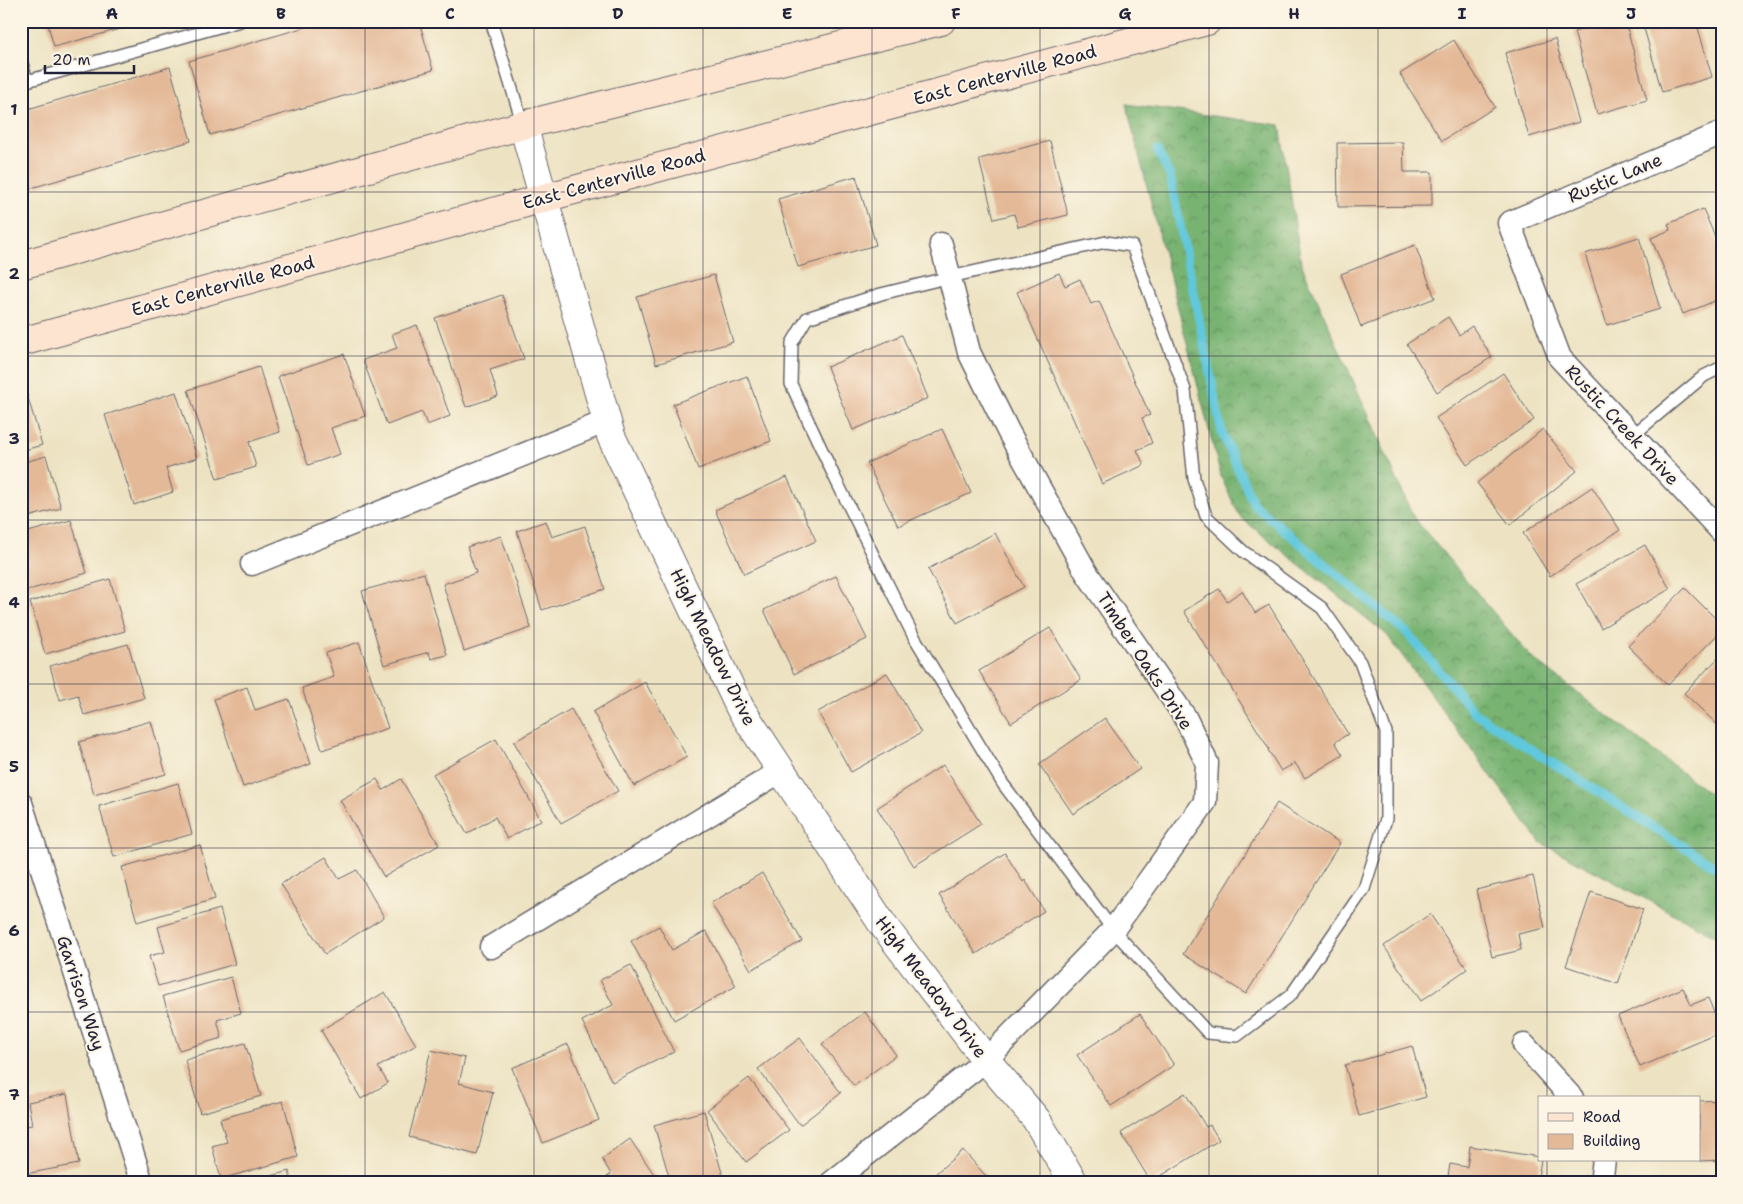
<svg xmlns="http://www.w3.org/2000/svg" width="1743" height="1204" viewBox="0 0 1743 1204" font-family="'Shantell Sans',sans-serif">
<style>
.forest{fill:url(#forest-crowns);stroke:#4d6a56}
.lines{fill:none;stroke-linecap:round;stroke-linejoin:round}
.stream{stroke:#60c8dd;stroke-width:9}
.building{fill:#e4b998}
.service-casing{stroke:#69666b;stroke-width:14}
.minor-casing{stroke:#69666b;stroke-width:25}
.tertiary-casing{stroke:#69666b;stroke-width:30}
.secondary-casing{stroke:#69666b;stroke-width:30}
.service{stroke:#fff;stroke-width:11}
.minor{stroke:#fff;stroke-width:22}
.tertiary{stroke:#fff;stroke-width:28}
.secondary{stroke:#fde4d1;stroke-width:28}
.grid{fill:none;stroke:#22223b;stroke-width:1;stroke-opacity:0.55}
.labels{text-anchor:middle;stroke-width:4;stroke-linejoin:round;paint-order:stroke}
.street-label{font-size:18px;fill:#22223b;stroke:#fcf5e5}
.neatline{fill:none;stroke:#22223b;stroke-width:2}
.grid-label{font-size:16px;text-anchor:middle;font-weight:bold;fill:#22223b}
</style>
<defs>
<pattern id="forest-crowns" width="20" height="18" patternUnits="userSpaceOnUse" patternTransform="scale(1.25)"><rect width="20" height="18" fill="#78b372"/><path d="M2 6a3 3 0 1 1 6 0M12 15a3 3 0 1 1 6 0" fill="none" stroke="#62915f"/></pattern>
</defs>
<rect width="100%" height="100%" fill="#fcf5e5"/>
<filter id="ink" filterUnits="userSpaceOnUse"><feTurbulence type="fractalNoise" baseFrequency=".02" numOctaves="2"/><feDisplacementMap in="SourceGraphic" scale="10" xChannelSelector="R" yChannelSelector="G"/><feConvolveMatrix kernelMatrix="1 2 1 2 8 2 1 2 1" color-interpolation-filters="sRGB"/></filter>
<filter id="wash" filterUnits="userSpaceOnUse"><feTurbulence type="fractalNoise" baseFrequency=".0096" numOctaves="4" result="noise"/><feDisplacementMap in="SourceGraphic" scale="20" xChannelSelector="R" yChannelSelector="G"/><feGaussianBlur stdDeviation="1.12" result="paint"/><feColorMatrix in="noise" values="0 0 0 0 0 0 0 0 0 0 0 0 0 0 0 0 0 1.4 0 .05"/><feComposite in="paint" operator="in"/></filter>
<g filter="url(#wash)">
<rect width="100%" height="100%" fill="#ede3c3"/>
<path class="forest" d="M1126,104L1280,125L1301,263L1414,518L1531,657L1722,803V940L1540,842L1387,635L1240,517L1221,477Z"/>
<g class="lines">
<path class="stream" d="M1157,150L1170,176L1222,433L1254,505L1407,633L1476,714L1722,871"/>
</g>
<g id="blocks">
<g class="building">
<path d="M47,21H145V22L54,47Z"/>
<path d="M326,21H419L433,70L210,135L189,61Z"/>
<path d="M1613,21H1625L1647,100L1597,114L1574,32Z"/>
<path d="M1642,21H1696L1712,77L1662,92Z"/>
<path d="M1555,39L1579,122L1529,137L1505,53Z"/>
<path d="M1454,40L1495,107L1442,141L1400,74Z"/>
<path d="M170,67L191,141L21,191V111Z"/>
<path d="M1050,141L1068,215L1018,227L1014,214L994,219L979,159Z"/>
<path d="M1403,142L1404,172H1432V206L1338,207L1337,143Z"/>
<path d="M856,176L876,245L798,267L778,199Z"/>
<path d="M1703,209L1722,253V298L1683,314L1651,238L1670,230L1668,224Z"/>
<path d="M1639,237L1660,309L1607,325L1585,254Z"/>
<path d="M1415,245L1435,298L1361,327L1341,274Z"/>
<path d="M1059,273L1065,286L1080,279L1091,304L1099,301L1150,415L1142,418L1152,443L1137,450L1144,465L1102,484L1017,292Z"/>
<path d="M714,275L733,342L656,364L637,297Z"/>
<path d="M502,295L524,359L490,370L498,396L466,407L435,318Z"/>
<path d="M1448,317L1459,335L1472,326L1492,357L1437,392L1407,344Z"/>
<path d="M417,325L450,416L427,425L422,412L387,425L363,360L397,348L392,334Z"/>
<path d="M902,335L928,398L853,430L827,367Z"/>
<path d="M344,354L365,416L331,428L340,454L308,465L278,376Z"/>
<path d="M259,367L280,432L249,442L256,467L217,479L188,390Z"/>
<path d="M1503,373L1534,420L1467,465L1436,418Z"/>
<path d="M747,376L771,441L698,469L673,404Z"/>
<path d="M26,391L42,445L21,451V392Z"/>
<path d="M176,392L197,458L166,468L173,492L134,505L105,415Z"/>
<path d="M942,429L971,493L898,526L867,463Z"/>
<path d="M1543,429L1577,471L1510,525L1477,483Z"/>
<path d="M46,456L61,508L21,519V463Z"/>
<path d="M787,477L816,541L744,574L715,510Z"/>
<path d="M1592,487L1620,530L1550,576L1523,533Z"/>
<path d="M71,520L87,573L25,591L21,577V534Z"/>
<path d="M546,521L552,537L585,526L605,589L542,610L517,531Z"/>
<path d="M995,533L1024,587L957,623L928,569Z"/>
<path d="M501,536L531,628L464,651L443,584L476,573L467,547Z"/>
<path d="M1645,545L1670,589L1601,628L1576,584Z"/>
<path d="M424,573L447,655L431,659L429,652L384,665L362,591Z"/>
<path d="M836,576L867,639L794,674L764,610Z"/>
<path d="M110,579L125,631L45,654L30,602Z"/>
<path d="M1685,588L1722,625V630L1668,685L1628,646Z"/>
<path d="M1219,589L1227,601L1242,591L1255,613L1269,605L1348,734L1335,742L1343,755L1305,778L1295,763L1281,771L1268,750L1269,749L1184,611Z"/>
<path d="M1050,628L1081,680L1011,723L979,671Z"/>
<path d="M359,642L388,728L322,750L302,688L334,677L326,653Z"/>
<path d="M128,644L144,698L84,715L78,695L60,700L50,666Z"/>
<path d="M1722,654V729L1684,693Z"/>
<path d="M887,673L921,733L851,772L818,712Z"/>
<path d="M645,682L687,757L634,786L593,712Z"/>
<path d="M247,687L255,710L289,699L311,764L243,787L214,699Z"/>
<path d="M571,709L618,791L561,823L514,742Z"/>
<path d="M1105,718L1140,769L1073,814L1039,764Z"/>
<path d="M151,721L166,774L94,795L79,742Z"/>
<path d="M496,739L541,820L507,839L495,817L467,834L433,774Z"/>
<path d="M943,765L981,824L914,866L877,808Z"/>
<path d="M377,779L383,790L401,779L439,845L384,877L340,800Z"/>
<path d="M178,783L192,834L114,857L99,806Z"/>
<path d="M1277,803L1340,843L1246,994L1183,954Z"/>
<path d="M200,845L215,899L137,922L122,867Z"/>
<path d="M1005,853L1023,882L1025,880L1044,911L976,954L939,895Z"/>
<path d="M326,857L339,879L357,870L384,917L325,954L281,884Z"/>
<path d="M762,873L802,941L751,970L711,903Z"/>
<path d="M1533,876L1545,928L1518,934L1521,950L1492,957L1476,890Z"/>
<path d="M1591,892L1643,909L1618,984L1566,966Z"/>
<path d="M220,909L235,964L158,986L149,956L165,952L158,927Z"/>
<path d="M1430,914L1467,969L1421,1001L1384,946Z"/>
<path d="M659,926L672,950L706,931L736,986L674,1020L631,941Z"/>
<path d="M631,965L674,1052L612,1082L582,1021L613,1005L600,980Z"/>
<path d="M231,977L241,1013L217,1020L222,1038L179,1050L163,996Z"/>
<path d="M1683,988L1691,1005L1708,998L1722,1032L1640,1067L1618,1016Z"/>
<path d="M385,992L416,1045L378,1067L388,1083L361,1099L321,1030Z"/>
<path d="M865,1012L896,1055L854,1086L822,1044Z"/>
<path d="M1140,1014L1174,1065L1111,1106L1077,1055Z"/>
<path d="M800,1038L841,1093L800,1125L758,1069Z"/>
<path d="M245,1043L261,1096L200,1113L185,1060Z"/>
<path d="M568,1044L599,1120L543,1143L512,1068Z"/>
<path d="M1412,1046L1426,1097L1359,1116L1345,1065Z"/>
<path d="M431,1050L465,1058L459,1083L493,1092L477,1155L409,1137Z"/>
<path d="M749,1078L789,1130L746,1162L707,1110Z"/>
<path d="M1185,1093L1206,1127L1210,1125L1219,1140L1151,1182L1121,1133Z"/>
<path d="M67,1094L79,1164L25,1174L21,1151V1127L32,1125L28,1102Z"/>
<path d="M1722,1100V1160L1699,1161V1101Z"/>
<path d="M283,1101L298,1157L221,1179L212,1146L227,1142L220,1119Z"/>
<path d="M704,1111L725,1183H671L654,1125Z"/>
<path d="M630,1139L660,1183H599L611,1174L602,1159Z"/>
<path d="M1470,1146L1539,1157V1160H1541L1537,1183H1447L1450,1164L1467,1167Z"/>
<path d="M963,1150L992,1183H931L928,1180Z"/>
<path d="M289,1171L292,1183H250V1182Z"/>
</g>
</g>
</g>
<g filter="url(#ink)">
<use href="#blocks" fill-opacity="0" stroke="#69666b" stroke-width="1"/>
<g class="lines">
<defs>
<g id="service">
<path d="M491,21L523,125"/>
<path d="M21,60L27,81L240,21"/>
<path d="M1106,242L1132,246L1185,390L1194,479L1206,516L1244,552L1322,608L1360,662L1386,732V819L1364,889L1291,995L1237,1036L1208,1033L1113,930L1003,784L913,635L835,478L791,384L792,343L807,318L881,294L950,277Z"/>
<path d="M1632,436L1704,376L1722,367"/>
</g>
<g id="minor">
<path d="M1722,133L1509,223L1560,358L1722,532"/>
<path d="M252,564L607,421"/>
<path d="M21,803L142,1183"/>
<path d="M491,947L781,771"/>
<path d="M1524,1045L1572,1098"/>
<path d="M831,1183L986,1060L1113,930L1205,802L1207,763L1185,717L1086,572L1008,431L969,352L941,244"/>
<path d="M1601,1183L1604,1160"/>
</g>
<path id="tertiary" d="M523,125L611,436L740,708L883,925L986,1060L1036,1119L1074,1183"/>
<g id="secondary">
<path d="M21,265L523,125L941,21"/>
<path d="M21,342L544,198L1207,21"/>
</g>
</defs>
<use href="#service" class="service-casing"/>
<use href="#minor" class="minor-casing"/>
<use href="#tertiary" class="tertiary-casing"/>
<use href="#secondary" class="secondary-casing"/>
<use href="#service" class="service"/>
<use href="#minor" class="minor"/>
<use href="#tertiary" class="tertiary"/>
<use href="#secondary" class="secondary"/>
</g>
</g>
<path class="grid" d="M196,21V1183M365,21V1183M534,21V1183M703,21V1183M872,21V1183M1040,21V1183M1209,21V1183M1378,21V1183M1547,21V1098M21,192H1722M21,356H1722M21,520H1722M21,684H1722M21,848H1722M21,1012H1722M1547,1160V1183"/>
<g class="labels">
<g class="street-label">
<text transform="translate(1005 75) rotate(-15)" y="6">East Centerville Road</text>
<text transform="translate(1615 178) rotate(-23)" y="6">Rustic Lane</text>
<text transform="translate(614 179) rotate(-15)" y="6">East Centerville Road</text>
<text transform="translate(223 286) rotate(-15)" y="6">East Centerville Road</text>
<text transform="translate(1622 425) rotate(47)" y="6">Rustic Creek Drive</text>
<text transform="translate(713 647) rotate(64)" y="6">High Meadow Drive</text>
<text transform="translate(1145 661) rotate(57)" y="6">Timber Oaks Drive</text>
<text transform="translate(931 987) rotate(53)" y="6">High Meadow Drive</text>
<text transform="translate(81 993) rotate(72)" y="6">Garrison Way</text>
</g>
</g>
<rect width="1743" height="1204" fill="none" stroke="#fcf5e5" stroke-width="55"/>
<rect x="1538" y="1096" width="162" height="65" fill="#fcf5e5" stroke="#a5a1a1"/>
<rect x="1548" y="1113" width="25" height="8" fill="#fde4d1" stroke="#a5a1a1"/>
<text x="1583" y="1122" font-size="15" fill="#22223b">Road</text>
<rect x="1548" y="1134" width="25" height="15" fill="#e4b998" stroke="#a5a1a1"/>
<text x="1583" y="1146" font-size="15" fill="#22223b">Building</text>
<path d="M45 65v8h89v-8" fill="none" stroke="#22223b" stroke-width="2.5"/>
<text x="52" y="65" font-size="15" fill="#22223b" stroke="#fcf5e5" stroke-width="4" paint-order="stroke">20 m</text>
<rect x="28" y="28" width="1688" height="1148" class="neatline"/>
<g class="grid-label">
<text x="112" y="19">A</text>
<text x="281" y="19">B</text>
<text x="450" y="19">C</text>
<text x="618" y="19">D</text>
<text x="787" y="19">E</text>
<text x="956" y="19">F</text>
<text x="1125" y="19">G</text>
<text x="1294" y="19">H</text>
<text x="1462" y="19">I</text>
<text x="1631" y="19">J</text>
<text x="14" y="115">1</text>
<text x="14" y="279">2</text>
<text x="14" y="444">3</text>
<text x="14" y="608">4</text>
<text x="14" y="772">5</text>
<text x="14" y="936">6</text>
<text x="14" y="1100">7</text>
</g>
</svg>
